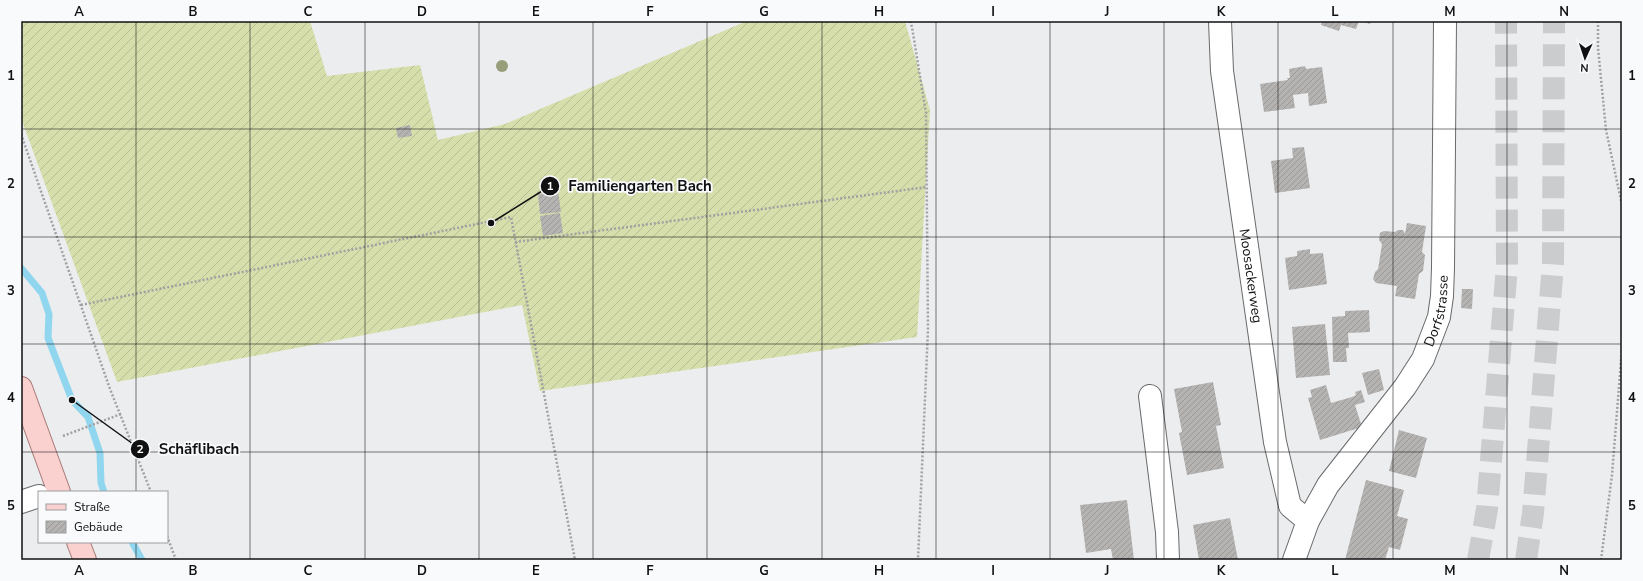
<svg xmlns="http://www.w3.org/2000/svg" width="1643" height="581" viewBox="0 0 1643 581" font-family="'Nunito Sans',sans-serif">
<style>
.garden{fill:url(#garden-furrows)}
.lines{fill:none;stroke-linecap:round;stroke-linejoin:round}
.stream{stroke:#90d6ee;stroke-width:7}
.building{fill:url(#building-hatch)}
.highway-tunnel{stroke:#cbccce;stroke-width:22;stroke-dasharray:22 11;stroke-linecap:butt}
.minor-casing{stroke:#696a6b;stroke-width:24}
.major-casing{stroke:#a77a79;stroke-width:24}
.path{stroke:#a0a1a2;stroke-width:2.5;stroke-dasharray:2 2;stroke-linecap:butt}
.minor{stroke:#fff;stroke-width:22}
.major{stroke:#fbd1d0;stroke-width:22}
.tree{fill:#989d7a}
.grid{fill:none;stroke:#111112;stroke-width:1;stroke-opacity:0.55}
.labels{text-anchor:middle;stroke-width:3.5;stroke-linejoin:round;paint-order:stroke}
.street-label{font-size:14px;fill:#111112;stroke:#f9fafc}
.leader{fill:none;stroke:#111112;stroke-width:1.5}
.callout-dot{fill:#111112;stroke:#f9fafc;stroke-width:1.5}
.mark-label{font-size:12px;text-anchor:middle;font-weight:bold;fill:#fff}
.callout-label{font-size:15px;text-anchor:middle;font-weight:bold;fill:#111112;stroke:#f9fafc;stroke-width:3.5;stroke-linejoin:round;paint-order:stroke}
.neatline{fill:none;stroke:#111112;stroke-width:1.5}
.grid-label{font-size:13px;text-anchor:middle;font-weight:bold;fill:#111112}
</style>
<defs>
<pattern id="garden-furrows" width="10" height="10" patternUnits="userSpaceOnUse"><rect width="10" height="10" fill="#d6dfac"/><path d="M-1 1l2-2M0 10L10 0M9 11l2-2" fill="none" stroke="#b7be93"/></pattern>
<pattern id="building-hatch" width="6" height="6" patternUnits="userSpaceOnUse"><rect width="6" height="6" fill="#b5b3b1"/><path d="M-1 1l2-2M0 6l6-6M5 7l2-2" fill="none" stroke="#9b9997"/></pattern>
</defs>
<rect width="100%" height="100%" fill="#ecedef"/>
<path class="garden" d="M21,21H310L327,76L420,65L438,140L505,124L747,21H905L930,110L917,337L540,391L522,305L117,382L21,118Z"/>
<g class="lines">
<g class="stream">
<path d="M21,268L42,293L49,314L48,338L72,400L88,417L100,453L101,483L104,492"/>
<path d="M132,542L142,560"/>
</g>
</g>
<g class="building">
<path d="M1322,21H1359L1356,29L1341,25L1339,31L1321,25Z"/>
<path d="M1361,21H1371L1370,24Z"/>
<path d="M1305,66L1306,69L1322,67L1327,103L1309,106L1308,93L1293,95L1295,108L1264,112L1260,84L1288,80L1287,78H1290L1289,69Z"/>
<path d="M410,125L412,136L398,138L396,128Z"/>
<path d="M1304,147L1310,188L1275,193L1271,161L1293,158L1292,148Z"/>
<path d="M558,191L561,212L540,214L538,194Z"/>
<path d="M560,213L563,233L543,236L540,216Z"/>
<path d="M1407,223L1426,226L1422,252L1425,255L1423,271L1419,274L1415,299L1395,296L1397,286L1376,283L1373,279L1375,272L1378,269L1380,257L1382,244L1379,240L1380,233L1384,231L1395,232L1398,230H1403L1405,234Z"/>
<path d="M1310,249V254L1323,253L1327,284L1289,290L1285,258L1297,256V251Z"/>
<path d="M1462,289H1473L1472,309L1461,308Z"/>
<path d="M1369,310L1370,332L1348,333L1349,348H1346L1347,362H1333L1332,317L1345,316V311Z"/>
<path d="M1325,324L1330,375L1296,378L1292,327Z"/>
<path d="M1379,369L1384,390L1368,395L1362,373Z"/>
<path d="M1213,382L1221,425L1216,426L1224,468L1187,475L1179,433L1182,432L1174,389Z"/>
<path d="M1326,385L1331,403L1352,397L1356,395L1355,392L1361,390L1365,402L1355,405L1362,427L1320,440L1308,398L1312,397L1310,390Z"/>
<path d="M1399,430L1427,438L1416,478L1389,471Z"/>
<path d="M1366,480L1404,490L1397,516L1408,519L1400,550L1389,547L1385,560H1345Z"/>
<path d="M1127,500L1134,560H1113L1111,549L1086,553L1080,505Z"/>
<path d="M1230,518L1238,560H1199L1193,525Z"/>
</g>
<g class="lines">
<g class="highway-tunnel">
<path d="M1478,560L1487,509L1507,266L1506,21"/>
<path d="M1526,560L1533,513L1553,264L1554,21"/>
</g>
<defs>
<g id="minor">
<path id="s1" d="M1220,21L1222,71L1275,442L1290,506L1308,521"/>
<path d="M1150,396L1167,532L1168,560"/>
<path d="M21,502L39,496"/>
<path id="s2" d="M1294,560L1308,521L1328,485L1405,387L1423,359L1439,317L1442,296L1443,268L1445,21"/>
</g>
<g id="major">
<path d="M21,388L59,492"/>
<path d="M78,542L85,560"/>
</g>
</defs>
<use href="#minor" class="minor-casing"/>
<use href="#major" class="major-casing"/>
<g class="path">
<path d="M910,21L912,27L926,113L928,329L918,560"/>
<path d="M1598,21V48L1606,130L1622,205"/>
<path d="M21,134L110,389L151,492"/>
<path d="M515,242L927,187"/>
<path d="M81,305L511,217L575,560"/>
<path d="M63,436L121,414"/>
<path d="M167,536L176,560"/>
<path d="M1601,560L1612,475L1622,348"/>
</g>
<use href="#minor" class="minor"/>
<use href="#major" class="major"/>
</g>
<circle class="tree" cx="502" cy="66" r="6"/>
<path class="grid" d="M136,21V492M250,21V560M365,21V560M479,21V560M593,21V560M707,21V560M822,21V560M936,21V560M1050,21V560M1164,21V560M1278,21V560M1393,21V560M1507,21V560M21,129H1622M21,237H1622M21,344H1622M21,452H1622M136,542V560"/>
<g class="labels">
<g class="street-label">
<text dy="5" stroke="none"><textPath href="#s1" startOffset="257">Moosackerweg</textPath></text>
<text dy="5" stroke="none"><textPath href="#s2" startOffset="291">Dorfstrasse</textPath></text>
</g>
</g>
<path class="leader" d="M491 223L550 186M72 400L140 449"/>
<g class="callout-dot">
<circle cx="491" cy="223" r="4"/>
<circle cx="72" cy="400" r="4"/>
<circle cx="550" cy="186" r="10"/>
<circle cx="140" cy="449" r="10"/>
</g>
<g class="mark-label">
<text x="550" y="190">1</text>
<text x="140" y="453">2</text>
</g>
<g class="callout-label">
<text x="640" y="191">Familiengarten Bach</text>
<text x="199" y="454">Schäflibach</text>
</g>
<rect width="1643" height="581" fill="none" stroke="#f9fafc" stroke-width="44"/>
<rect x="38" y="491" width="130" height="52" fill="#f9fafc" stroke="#9c9d9e"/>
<rect x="46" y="504" width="20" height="6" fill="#fbd1d0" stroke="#9c9d9e"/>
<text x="74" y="511" font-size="12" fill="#111112">Straße</text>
<rect x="46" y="521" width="20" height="12" fill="url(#building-hatch)" stroke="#9c9d9e"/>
<text x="74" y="531" font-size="12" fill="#111112">Gebäude</text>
<g transform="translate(1585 58) rotate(183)" stroke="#f9fafc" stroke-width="3" paint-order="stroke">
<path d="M0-3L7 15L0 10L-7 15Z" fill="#111112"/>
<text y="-6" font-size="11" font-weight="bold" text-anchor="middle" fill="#111112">N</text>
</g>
<rect x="22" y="22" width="1599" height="537" class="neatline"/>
<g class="grid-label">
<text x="79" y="16">A</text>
<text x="193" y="16">B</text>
<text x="308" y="16">C</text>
<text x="422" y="16">D</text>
<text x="536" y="16">E</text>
<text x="650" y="16">F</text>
<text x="764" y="16">G</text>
<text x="879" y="16">H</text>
<text x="993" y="16">I</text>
<text x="1107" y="16">J</text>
<text x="1221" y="16">K</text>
<text x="1335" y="16">L</text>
<text x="1450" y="16">M</text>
<text x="1564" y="16">N</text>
<text x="11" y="80">1</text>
<text x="1632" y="80">1</text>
<text x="11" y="188">2</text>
<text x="1632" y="188">2</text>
<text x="11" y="295">3</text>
<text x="1632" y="295">3</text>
<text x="11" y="402">4</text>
<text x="1632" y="402">4</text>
<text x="11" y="510">5</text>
<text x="1632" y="510">5</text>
<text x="79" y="575">A</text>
<text x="193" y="575">B</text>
<text x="308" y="575">C</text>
<text x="422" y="575">D</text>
<text x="536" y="575">E</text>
<text x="650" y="575">F</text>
<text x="764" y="575">G</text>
<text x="879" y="575">H</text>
<text x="993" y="575">I</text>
<text x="1107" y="575">J</text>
<text x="1221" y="575">K</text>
<text x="1335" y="575">L</text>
<text x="1450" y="575">M</text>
<text x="1564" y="575">N</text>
</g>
</svg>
